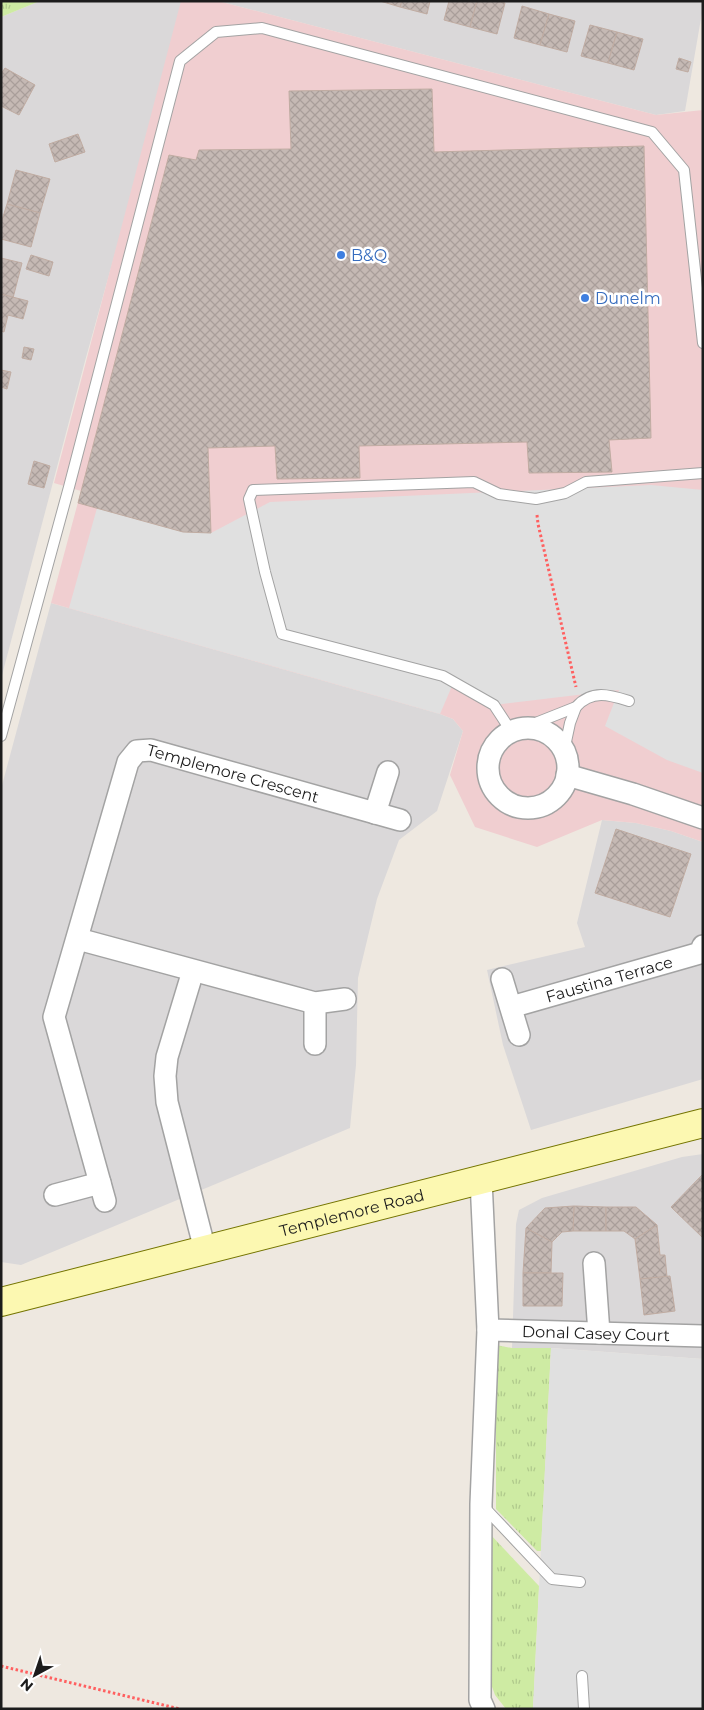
<svg xmlns="http://www.w3.org/2000/svg" width="704" height="1710" viewBox="0 0 704 1710" font-family="Montserrat,sans-serif">
<style>
.residential{fill:#dad8d9}
.commercial{fill:#f0ced0}
.grass{fill:url(#grass-tufts)}
.parking{fill:#e0e0e0}
.building{fill:url(#building-cross-hatch);stroke:#c0aca2}
.lines{fill:none;stroke-linecap:round;stroke-linejoin:round}
.lane-casing{stroke:#a3a3a3;stroke-width:12}
.street-casing{stroke:#a3a3a3;stroke-width:24}
.secondary-casing{stroke:#747401;stroke-width:30}
.path{stroke:#ff6060;stroke-width:3;stroke-dasharray:2.5 2.5;stroke-linecap:butt}
.lane{stroke:#fff;stroke-width:10}
.street{stroke:#fff;stroke-width:21}
.secondary{stroke:#fcf8b1;stroke-width:28}
.shop-dot{fill:#3f7fe0;stroke:#fff;stroke-width:2}
.labels{text-anchor:middle;stroke-width:5;stroke-linejoin:round;paint-order:stroke}
.shop-label{font-size:16px;fill:#366cbe;stroke:#fff;text-anchor:start}
.street-label{font-size:16px;fill:#1c1c1c;stroke:#fff}
</style>
<defs>
<pattern id="grass-tufts" width="24" height="20" patternUnits="userSpaceOnUse" patternTransform="scale(1.25)"><rect width="24" height="20" fill="#ceeba3"/><path d="M3 7l-1-3M5 7V3M7 7l1-3M15 17l-1-3M17 17v-4M19 17l1-3" fill="none" stroke="#b0c98c"/></pattern>
<pattern id="building-cross-hatch" width="8" height="8" patternUnits="userSpaceOnUse" patternTransform="scale(1.25)"><rect width="8" height="8" fill="#c5b9b4"/><path d="M0 0l8 8M0 8l8-8" fill="none" stroke="#a99e9a"/></pattern>
</defs>
<rect width="100%" height="100%" fill="#eee8e0"/>
<g class="residential">
<path d="M40,1H182L157,103L85,361L1,679V17Z"/>
<path d="M218,1H703V7L685,111L656,115Z"/>
<path d="M51,603L440,714L453,719L463,731L437,811L399,840L377,899L358,978L356,1065L350,1128L21,1265L1,1262V789Z"/>
<path d="M602,820L636,823L671,831L703,842V1079L531,1130L503,1045L487,970L585,947L577,923Z"/>
<path d="M703,1154V1359L551,1348H512L516,1224L519,1210L542,1198L682,1157Z"/>
</g>
<path class="commercial" d="M181,1H218L656,115L703,110V842L671,831L636,823L602,820L537,847L475,827L450,775L463,731L453,719L440,714L51,603L81,491L54,483Z"/>
<g class="grass">
<path d="M1,1H40L1,17Z"/>
<path d="M496,1345L512,1348H551L541,1551H537L496,1509Z"/>
<path d="M489,1533L539,1586L533,1709H506L495,1695L490,1681Z"/>
</g>
<g class="parking">
<path d="M651,485L703,490V773L667,760L605,726L619,690L494,705L455,679L440,714L69,608L97,508L211,533L270,502Z"/>
<path d="M551,1348L703,1359V1709H533Z"/>
</g>
<g class="building">
<path d="M380,1H402L400,7Z"/>
<path d="M402,1H430L427,14L400,7Z"/>
<path d="M449,1H477L470,27L444,20Z"/>
<path d="M477,1H499L505,3L497,34L470,27Z"/>
<path d="M522,6L549,14L540,45L514,38Z"/>
<path d="M549,14L575,21L567,52L540,45Z"/>
<path d="M590,25L617,32L608,63L581,56Z"/>
<path d="M617,32L643,39L634,70L608,63Z"/>
<path d="M679,58L691,62L688,72L676,69Z"/>
<path d="M5,68L35,85L19,115L1,106V74Z"/>
<path d="M432,89L434,152L644,146L651,438L609,440L612,472L529,473L527,442L359,446L360,478L277,479L275,446L208,448L211,533L183,532L78,503L169,155L196,160L199,150L291,149L289,91Z"/>
<path d="M78,134L85,152L55,162L49,144Z"/>
<path d="M16,170L50,179L40,213L7,204Z"/>
<path d="M7,204L40,213L31,247L1,239V223Z"/>
<path d="M31,255L53,262L49,276L26,269Z"/>
<path d="M1,258L22,263L13,298L1,294Z"/>
<path d="M1,294L28,301L23,319L8,315L4,332L1,331Z"/>
<path d="M24,347L34,349L31,360L22,358Z"/>
<path d="M1,370L11,372L7,389L1,387Z"/>
<path d="M34,461L50,466L44,488L28,484Z"/>
<path d="M616,829L691,854L670,917L595,893Z"/>
<path d="M702,1175L703,1176V1238L671,1207Z"/>
<path d="M574,1206L606,1207V1231H573Z"/>
<path d="M574,1206L573,1231L562,1232L552,1242L526,1228L545,1208Z"/>
<path d="M606,1207H636L657,1225L635,1239L624,1231H606Z"/>
<path d="M657,1225L660,1255H665L667,1277L640,1279L635,1239Z"/>
<path d="M526,1228L552,1242L551,1273H523Z"/>
<path d="M523,1273H563L562,1306H523Z"/>
<path d="M670,1276L675,1311L644,1315L640,1279Z"/>
</g>
<g class="lines">
<defs>
<g id="lane">
<path d="M523,728L576,707C592,689 610,695 629,701"/>
<path d="M511,731L494,705L443,676L282,634L265,572L249,499L253,490L474,482L499,494L536,499L565,493L586,482L703,473"/>
<path d="M1,736L69,487L180,61L216,32L262,28L652,132L684,170L703,343"/>
<path d="M564,751L570,723L576,707"/>
<path d="M483,1506L552,1579L580,1582"/>
<path d="M582,1676L584,1709"/>
</g>
<g id="street">
<circle cx="528" cy="768" r="40"/>
<path d="M567,775L633,794L703,818"/>
<path d="M375,813L388,772"/>
<path d="M78,939L315,1003L345,999"/>
<path d="M193,971L167,1057L165,1076L167,1102L205,1250"/>
<path d="M502,979L519,1035"/>
<path id="s1" d="M511,1007L700,953L703,946"/>
<path d="M315,1044V1003"/>
<path d="M481,1180L488,1330L481,1504L480,1700L484,1709"/>
<path d="M55,1195L100,1183"/>
<path id="s2" d="M105,1201L54,1017L128,762L137,751L151,750L400,820"/>
<path d="M594,1263L599,1333"/>
<path id="s3" d="M488,1330L703,1336"/>
</g>
<g id="secondary">
<path id="s4" d="M1,1302L703,1123"/>
</g>
</defs>
<use href="#lane" class="lane-casing"/>
<use href="#street" class="street-casing"/>
<use href="#secondary" class="secondary-casing"/>
<g class="path">
<path d="M537,515L538,524L576,687"/>
<path d="M1,1666L180,1709"/>
</g>
<use href="#lane" class="lane"/>
<use href="#street" class="street"/>
<use href="#secondary" class="secondary"/>
</g>
<g class="shop-dot">
<circle cx="341" cy="255" r="5"/>
<circle cx="585" cy="298" r="5"/>
</g>
<g class="labels">
<g class="shop-label">
<text x="351" y="261">B&amp;Q</text>
<text x="595" y="304">Dunelm</text>
</g>
<g class="street-label">
<text dy="6" stroke="none"><textPath href="#s2" startOffset="570">Templemore Crescent</textPath></text>
<text dy="6" stroke="none"><textPath href="#s1" startOffset="102">Faustina Terrace</textPath></text>
<text dy="6" stroke="none"><textPath href="#s4" startOffset="362">Templemore Road</textPath></text>
<text dy="6" stroke="none"><textPath href="#s3" startOffset="108">Donal Casey Court</textPath></text>
</g>
</g>
<rect width="704" height="1710" fill="none" stroke="#1c1c1c" stroke-width="5"/>
<g transform="translate(35 1675) rotate(220)" stroke="#ffffff" stroke-width="4" paint-order="stroke">
<path d="M0-4L9 19L0 12L-9 19Z" fill="#1c1c1c"/>
<text y="-8" font-size="14" font-weight="bold" text-anchor="middle" fill="#1c1c1c">N</text>
</g>
</svg>
